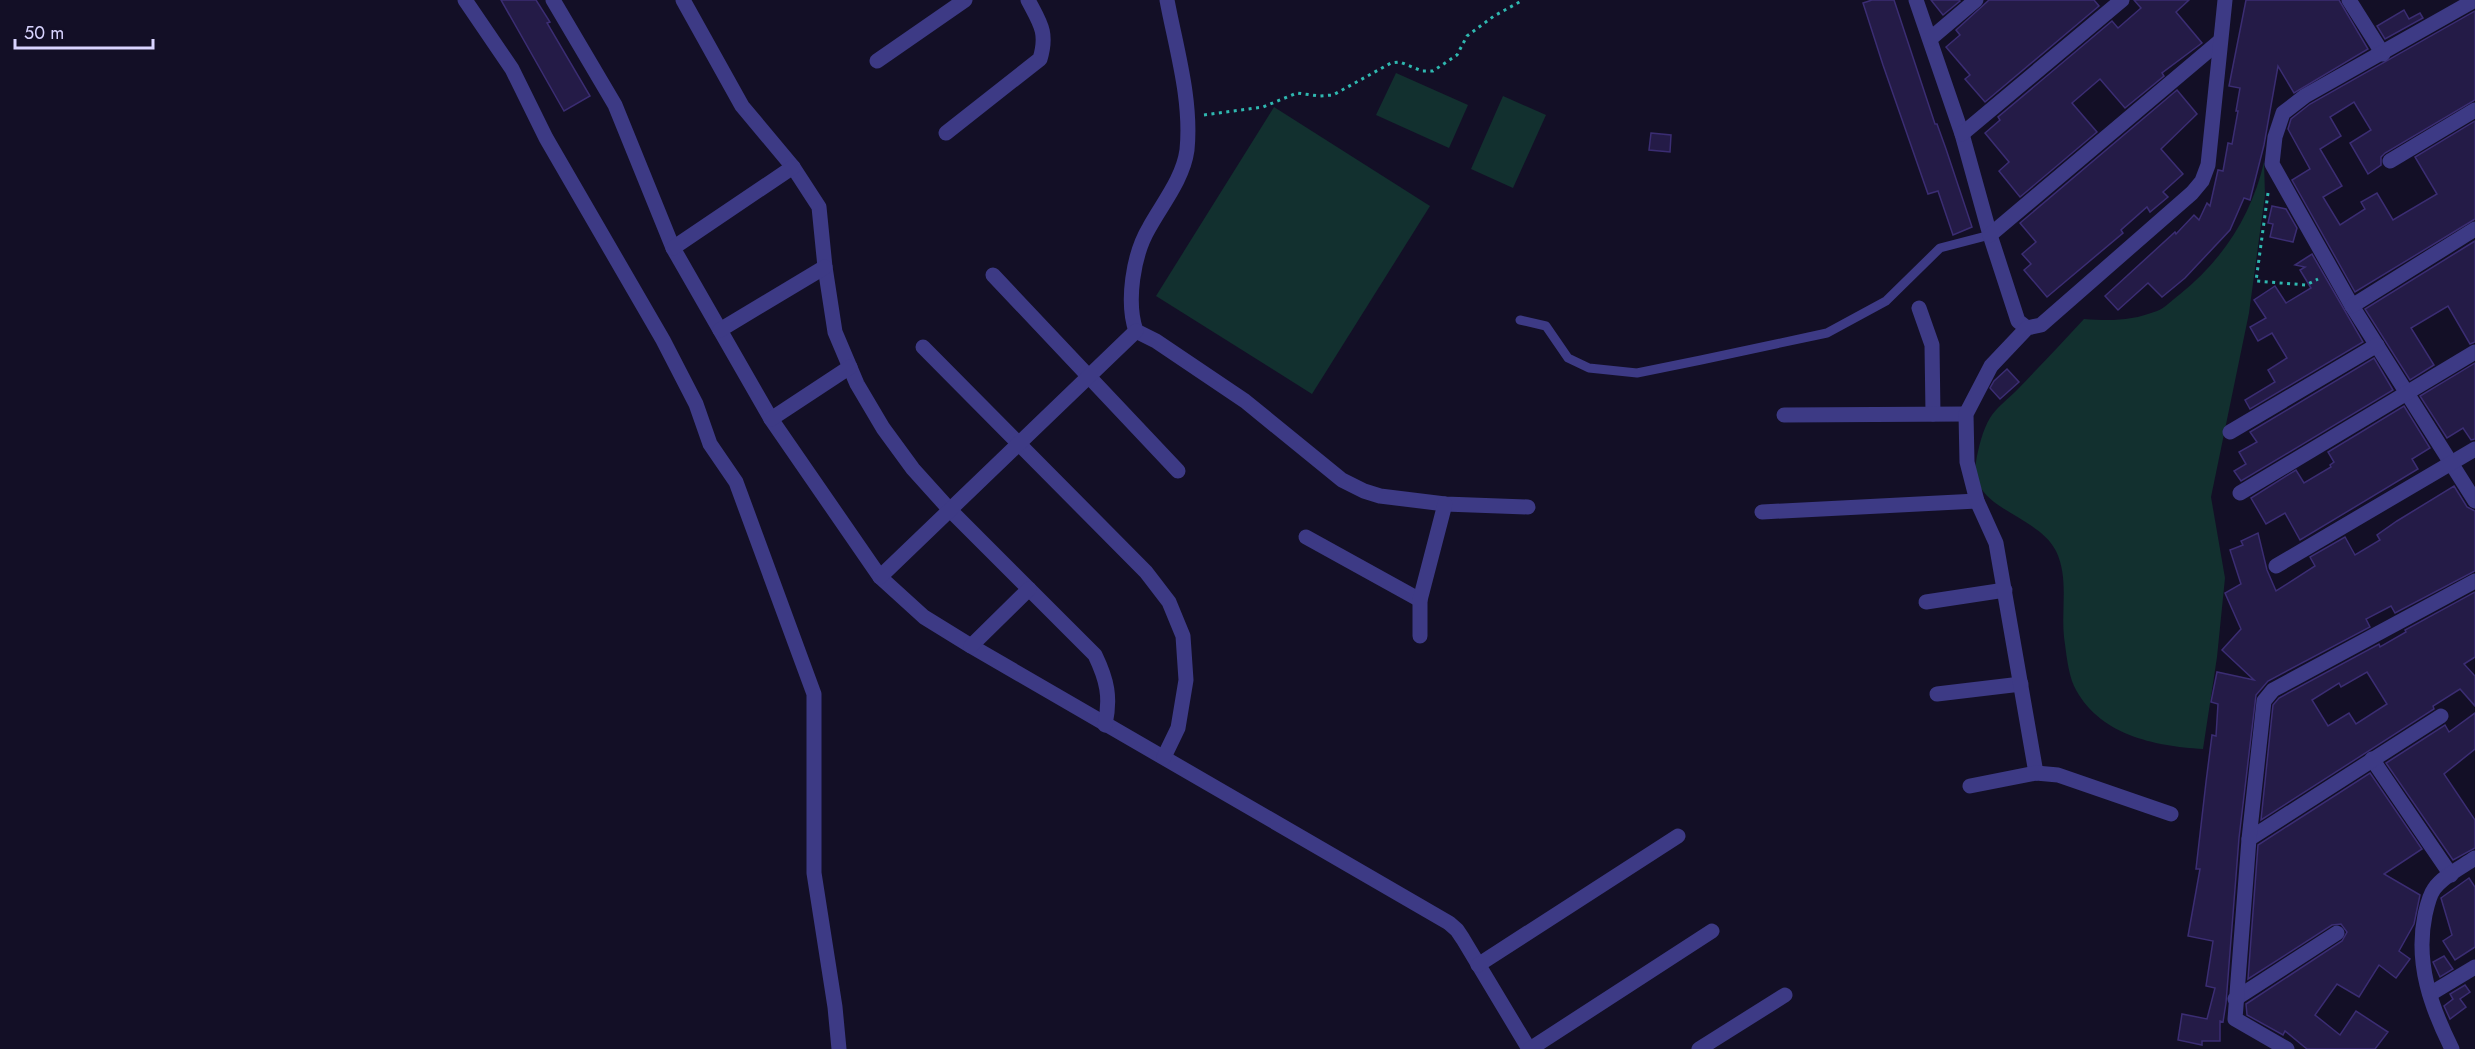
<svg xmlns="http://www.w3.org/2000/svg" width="2475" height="1049" viewBox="0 0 2475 1049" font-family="Jost,sans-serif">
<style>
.green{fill:#12302f}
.building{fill:#241b47;stroke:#3b2d73;stroke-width:1.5;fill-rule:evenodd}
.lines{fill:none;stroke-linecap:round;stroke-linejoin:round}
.path{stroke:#2fb8b0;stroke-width:3;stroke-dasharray:3 4.5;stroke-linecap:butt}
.service{stroke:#3d3a85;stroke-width:9}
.minor{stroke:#3d3a85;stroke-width:15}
</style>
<rect width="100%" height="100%" fill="#130f26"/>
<g class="green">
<path d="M1396,73L1468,105L1449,148L1376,115Z"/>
<path d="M1503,96L1546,115L1513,188L1471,169Z"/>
<path d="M1274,107L1430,206L1312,394L1156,296Z"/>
<path d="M2264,162L2265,195L2249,313L2211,497L2225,578L2217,657L2203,749C2154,746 2098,735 2074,686C2068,673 2066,651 2064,637C2061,608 2069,578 2056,551C2038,514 1968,509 1976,462C1978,449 1983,429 1990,418C1996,408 2009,398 2018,389C2040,366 2062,343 2084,319C2111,321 2131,321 2157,311C2165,308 2172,300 2179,295C2222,261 2252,215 2264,162Z"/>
</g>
<g class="building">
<path d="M501,0H536L550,22L547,23L590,96L564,111Z"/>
<path d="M1872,0H1894L1935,124H1937L1946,149L1972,227L1953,235L1938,191L1928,194L1883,65L1863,3Z"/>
<path d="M1931,0H1959L1960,1L1943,15Z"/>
<path d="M1989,0H2094L2099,6L1985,102L1965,79L1970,75L1946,47L1960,35L1956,30Z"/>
<path d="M2134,0H2189L2176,12L2202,43L2162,73L2164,76L2125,108L2100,79L2072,103L2097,132L2020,197L1999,171L2009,162L1985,133L2000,120L1998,117L2112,21L2118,28L2141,8Z"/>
<path d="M2246,0H2339L2368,49L2294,93L2278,66L2264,145L2250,200L2244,198L2230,230L2185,278L2162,297L2148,283L2118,310L2105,296L2175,232L2176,234L2194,215L2199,220L2207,203L2210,206L2218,170L2223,171L2228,143L2232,144L2238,111H2236L2240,88L2229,86Z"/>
<path d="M2404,10L2409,19L2420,13L2423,18L2385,39L2377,26Z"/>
<path d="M2475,11V100L2385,153L2381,157V165L2368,174L2350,143L2371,130L2354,102L2330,117L2341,136L2320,149L2342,186L2323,197L2340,225L2365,209L2361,202L2377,193L2393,220L2437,194L2415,157L2475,121V219L2355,292L2292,180L2310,169L2288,129L2291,119L2310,104Z"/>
<path d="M2177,90L2197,114L2161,149L2183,174L2163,192L2168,197L2150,212L2147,207L2121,230L2123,233L2047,297L2024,270L2031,264L2022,254L2036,242L2020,223Z"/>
<path d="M1651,133L1671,135L1670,152L1649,150Z"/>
<path d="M2272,206L2286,209L2297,228L2293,242L2270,237L2273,224L2268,223Z"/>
<path d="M2475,241V342L2470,344L2448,306L2411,328L2434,365L2410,380L2365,309Z"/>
<path d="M2312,254L2363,342L2250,409L2245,400L2275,382L2268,370L2287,358L2272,333L2258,341L2250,327L2266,318L2254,300L2275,286L2286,303L2311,288L2300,270L2305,267L2295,265Z"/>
<path d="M2374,358L2393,390L2241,481L2234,471L2246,464L2239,452L2257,442L2250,432Z"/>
<path d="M2475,363V439L2471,440L2463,428L2447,438L2420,396Z"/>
<path d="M2007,369L2019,382L2000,399L1990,388L1994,381Z"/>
<path d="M2404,406L2430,448L2412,459L2418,469L2300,540L2285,513L2266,524L2251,498L2296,470L2304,483L2331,467L2330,465L2334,462L2328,452Z"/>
<path d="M2454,486L2467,507L2475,511V571L2395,613L2391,606L2366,619L2370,627L2268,681L2256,695L2239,838L2226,1003L2223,1022L2220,1021V1041H2202V1045L2178,1040L2182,1014L2207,1019L2215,988L2206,986L2213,941L2188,936L2200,869H2196L2206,782L2212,735L2216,736L2218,704L2211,702L2217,672L2254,680L2222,650L2241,629L2225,593L2241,584L2230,550L2243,545L2241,541L2258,533L2267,570L2276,591L2315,566L2310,557L2345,537L2355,555L2380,540L2377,535L2397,521Z"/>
<path d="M2475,592V657L2464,664L2475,676V706L2460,689L2433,706L2434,709L2261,820L2273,705L2279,698L2379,644L2380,647L2406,632L2405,630ZM2367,672L2387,704L2356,724L2349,713L2328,726L2312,700L2339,683L2341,687Z"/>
<path d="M2475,713V749L2444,774L2475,820V848L2453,860L2386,763L2445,725L2449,732Z"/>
<path d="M2370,773L2422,849L2384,874L2420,895L2414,924L2399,951L2410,959L2396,978L2379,965L2359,997L2337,984L2315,1015L2340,1035L2356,1011L2388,1032L2375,1049H2307L2285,1031L2283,1035L2247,1015L2246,1004L2342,941L2347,932L2341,924L2332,925L2248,979L2258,845Z"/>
<path d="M2469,878L2475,887V947L2455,960L2443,941L2452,935L2441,898Z"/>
<path d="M2444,956L2453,969L2440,977L2433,962Z"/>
<path d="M2465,985L2470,992L2460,999L2466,1007L2450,1019L2444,1006L2453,999L2450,994Z"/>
</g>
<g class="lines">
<g class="path">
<path d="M1204,115L1263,107L1297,93L1319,96L1333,95L1391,63L1400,62L1422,71H1433L1457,55L1467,36L1494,16L1523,0"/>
<path d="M2268,193L2256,281L2306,285L2318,279"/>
</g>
<path class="service" d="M1520,320L1546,326L1568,358L1589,368L1637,373L1701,360L1827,333L1886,301L1940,248L1990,235"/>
<g class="minor">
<path d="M465,0L512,69L546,138L663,340L696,404L710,444L736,482L814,694V873L835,1007L839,1049"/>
<path d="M553,0L615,105L673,248L771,419L880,577L924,617L971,646L1449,923L1457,930L1463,939L1529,1049"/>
<path d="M683,0L742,106L793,167L819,207L825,267L835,332L857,384L883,428L913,469L950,510L1095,655C1107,680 1111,697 1105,725"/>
<path d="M1167,0C1176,48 1192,100 1187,150C1183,179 1162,204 1149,228C1133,255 1126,302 1136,331L1156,341L1245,401L1342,480L1364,491L1380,496L1445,504L1528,507"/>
<path d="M1916,0L1962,134L1990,235L2018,321L2027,328"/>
<path d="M2349,0L2383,54"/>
<path d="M2475,0L2305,96L2283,113L2275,137L2272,164L2352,306L2475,501"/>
<path d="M1930,39L1976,0"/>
<path d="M877,61L965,0"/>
<path d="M946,133L1040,59C1048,32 1040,23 1028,0"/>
<path d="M1962,134L2122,0"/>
<path d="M2390,161L2475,110"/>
<path d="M1990,235L2220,41"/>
<path d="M673,248L793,167"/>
<path d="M993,275L1178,471"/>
<path d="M2352,306L2475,229"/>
<path d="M1919,308L1932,345L1933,414"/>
<path d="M720,330L825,267"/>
<path d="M923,347L1146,572L1169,602L1183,636L1186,680L1178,728L1164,757"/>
<path d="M1784,415L1966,414"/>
<path d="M771,419L850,367"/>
<path d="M2230,432L2377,345"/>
<path d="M2240,493L2475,352"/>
<path d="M1762,512L1977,501"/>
<path d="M1306,537L1420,600"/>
<path d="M2276,566L2475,449"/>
<path d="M880,577L1136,331"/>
<path d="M1926,602L2005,590"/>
<path d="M1420,636V600L1445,504"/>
<path d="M971,646L1029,589"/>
<path d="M1937,694L2021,684"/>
<path d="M2372,759L2451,875"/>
<path d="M2036,773L1996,543L1977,501L1967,462L1966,414L1991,366L2027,328L2041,325L2192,193L2202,181L2208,165L2225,0"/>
<path d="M1970,786L2036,773L2058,775L2171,814"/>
<path d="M2249,839L2441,716"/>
<path d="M1478,965L1678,836"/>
<path d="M2430,994L2475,967"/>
<path d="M2235,999L2337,933"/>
<path d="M1530,1049L1712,931"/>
<path d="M1699,1049L1785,995"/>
<path d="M2287,1049L2235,1019L2249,839L2264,701L2273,690L2475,581"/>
<path d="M2452,1049C2431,1007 2415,963 2425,915C2427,906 2429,896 2434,889C2443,876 2462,867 2475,858"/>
</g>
</g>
<path d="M15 39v9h138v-9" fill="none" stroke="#d9d4ff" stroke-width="3"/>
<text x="24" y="39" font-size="18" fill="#d9d4ff" stroke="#130f26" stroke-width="4.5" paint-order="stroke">50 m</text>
</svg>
